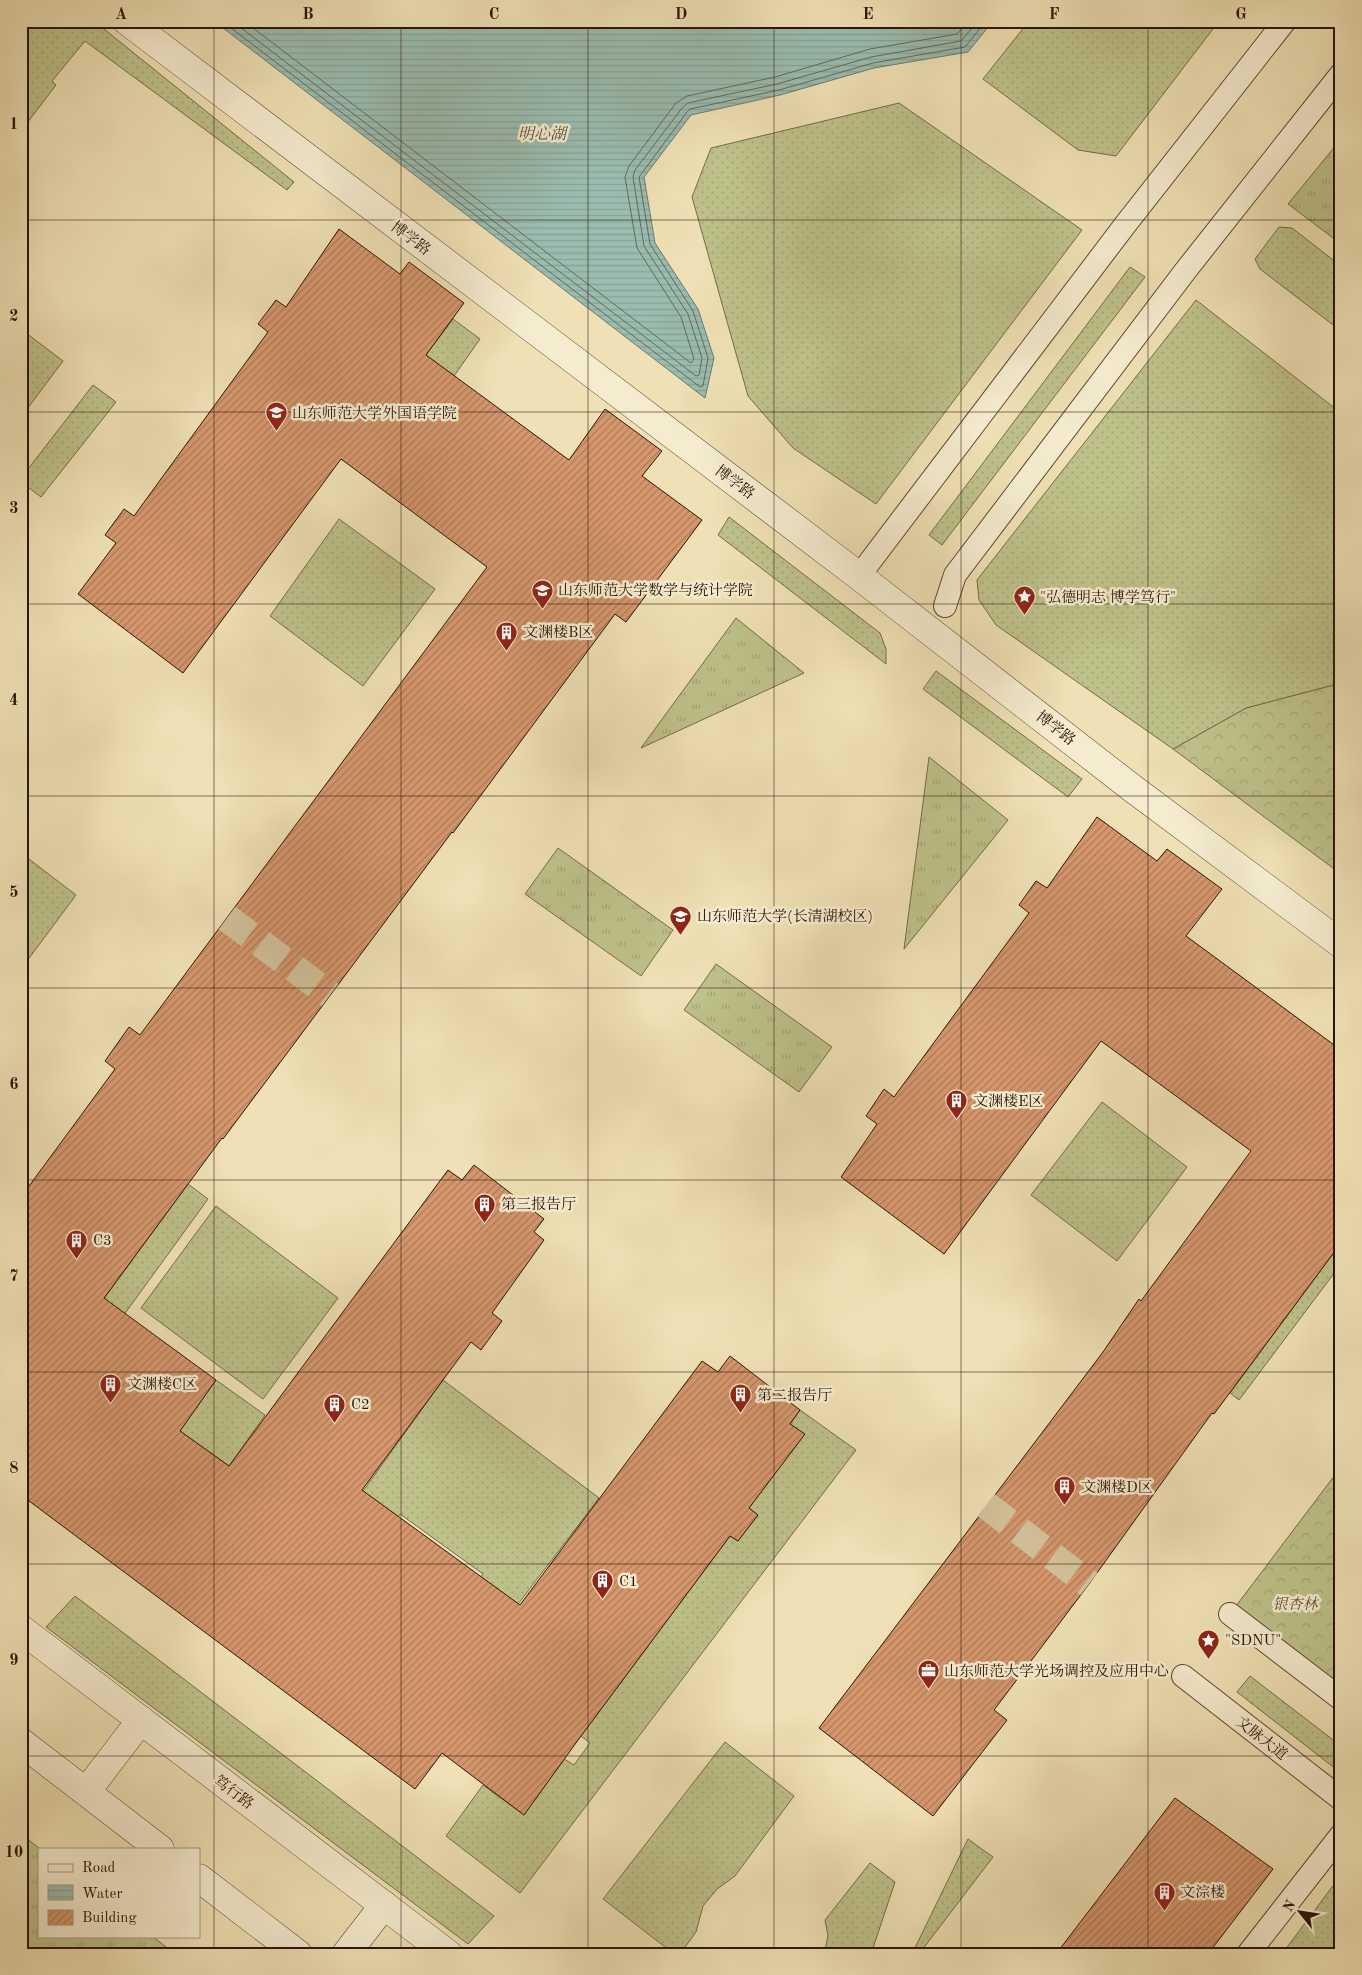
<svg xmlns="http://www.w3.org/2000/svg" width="1362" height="1975" viewBox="0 0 1362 1975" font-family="'Old Standard TT','Noto Serif SC',serif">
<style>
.grass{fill:url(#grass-tufts);stroke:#766a48}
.forest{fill:url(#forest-crowns);stroke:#766a48}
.garden{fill:url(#garden-dots);stroke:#766a48}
.water{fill:url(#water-rules);stroke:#6e796c}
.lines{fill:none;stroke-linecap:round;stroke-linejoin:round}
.shore{stroke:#64685c;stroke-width:1}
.building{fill:url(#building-hatch);stroke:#2d1307}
.pedestrian-tunnel{stroke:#d2c29b;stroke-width:28;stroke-dasharray:28 14;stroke-linecap:butt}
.service-casing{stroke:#5e4632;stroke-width:24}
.minor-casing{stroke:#5e4632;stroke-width:29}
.service{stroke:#f5eccf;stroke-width:22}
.minor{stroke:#f5eccf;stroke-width:28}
.grid{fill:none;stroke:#2d1307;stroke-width:1;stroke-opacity:0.55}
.labels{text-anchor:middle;stroke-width:5;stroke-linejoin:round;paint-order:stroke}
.street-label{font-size:15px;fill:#2d1307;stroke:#f5eccf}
.poi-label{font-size:15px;fill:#2d1307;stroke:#f5eccf;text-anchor:start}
.park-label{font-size:15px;font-style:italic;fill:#605035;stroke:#f5eccf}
.water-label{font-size:16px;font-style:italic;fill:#534e42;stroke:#f5eccf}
.neatline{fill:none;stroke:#2d1307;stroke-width:2}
.grid-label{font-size:16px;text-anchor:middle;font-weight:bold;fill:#2d1307}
</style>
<defs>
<pattern id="grass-tufts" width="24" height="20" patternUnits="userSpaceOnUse" patternTransform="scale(1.25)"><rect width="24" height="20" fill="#bec18a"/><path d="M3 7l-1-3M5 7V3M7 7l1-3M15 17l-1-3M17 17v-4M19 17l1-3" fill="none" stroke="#a4a576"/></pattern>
<pattern id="forest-crowns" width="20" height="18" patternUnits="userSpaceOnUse" patternTransform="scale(1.25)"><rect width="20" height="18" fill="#bec18a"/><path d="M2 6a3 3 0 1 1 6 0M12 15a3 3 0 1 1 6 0" fill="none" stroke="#a4a576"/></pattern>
<pattern id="garden-dots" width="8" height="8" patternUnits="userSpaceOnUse" patternTransform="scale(1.25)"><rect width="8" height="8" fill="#bec18a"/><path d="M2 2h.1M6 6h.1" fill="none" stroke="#a4a576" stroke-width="1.8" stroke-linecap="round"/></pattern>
<pattern id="water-rules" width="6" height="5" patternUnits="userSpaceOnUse" patternTransform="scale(1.25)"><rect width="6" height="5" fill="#9abdb0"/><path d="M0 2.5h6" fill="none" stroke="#85a296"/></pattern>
<pattern id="building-hatch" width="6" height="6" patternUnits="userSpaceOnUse" patternTransform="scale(1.25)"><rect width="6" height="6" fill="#d6976d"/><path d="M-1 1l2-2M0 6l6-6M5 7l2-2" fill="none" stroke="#ae7a58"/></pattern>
</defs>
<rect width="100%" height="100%" fill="#efe1b5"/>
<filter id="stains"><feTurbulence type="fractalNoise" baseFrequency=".004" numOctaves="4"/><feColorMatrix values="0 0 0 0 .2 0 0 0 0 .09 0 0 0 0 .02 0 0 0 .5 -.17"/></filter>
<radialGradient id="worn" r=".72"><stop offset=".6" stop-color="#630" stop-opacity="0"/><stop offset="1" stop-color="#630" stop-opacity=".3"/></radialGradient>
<g class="grass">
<path d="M1341,139V244L1288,204Z"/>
<path d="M736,618L804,673L641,748Z"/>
<path d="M929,757L1008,820L904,949Z"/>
<path d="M558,848L673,930L641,976L525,894Z"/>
<path d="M716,964L832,1047L799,1092L684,1010Z"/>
<path d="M21,1834L40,1849L39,1936H152L175,1954H21Z"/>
</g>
<g class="forest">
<path d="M1341,683V874L1173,749L1246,708Z"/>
<path d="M1341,1467V1692L1230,1614Z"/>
</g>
<g class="garden">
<path d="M21,21H94L294,182L287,190L85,41L52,81L56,85L21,131V69L26,63L21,60Z"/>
<path d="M1029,21H1219L1116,156L1078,150L983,79Z"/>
<path d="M899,103L1082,230L876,504L793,448L748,396L692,197L711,148Z"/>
<path d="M1279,227L1292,228L1341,266V331L1260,269L1255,259Z"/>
<path d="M1130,267L1145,277L942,545L929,535Z"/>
<path d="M1196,300L1341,413V683L1246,708L1173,749L996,625L979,600L977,580Z"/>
<path d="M453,319L480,339L454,376L426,355Z"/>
<path d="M26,333L63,361L21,417V339Z"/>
<path d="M93,385L116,402L41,497L21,482V478Z"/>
<path d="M729,517L880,633L886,649V664L718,535Z"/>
<path d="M339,519L435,589L363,686L270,616Z"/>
<path d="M936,671L1082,779L1068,797L923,689Z"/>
<path d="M21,853L76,895L24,965L21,962Z"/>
<path d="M1102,1102L1187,1167L1117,1261L1031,1195Z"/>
<path d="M188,1184L208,1199L89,1363L68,1348Z"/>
<path d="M216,1206L338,1298L263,1399L141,1308Z"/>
<path d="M1341,1243V1264L1239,1400L1230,1393Z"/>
<path d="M216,1380L265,1415L229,1466L180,1431Z"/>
<path d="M443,1380L599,1498L483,1650L447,1623L483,1574L400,1514L364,1562L330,1537Z"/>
<path d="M800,1410L856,1450L520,1893L446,1836L483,1785L524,1815L564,1759L574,1765L590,1743L581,1736L730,1536L738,1541L758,1515L749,1508L804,1435L790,1424Z"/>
<path d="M75,1596L494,1916L468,1944L46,1627Z"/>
<path d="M1250,1676L1341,1746V1773L1237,1692Z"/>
<path d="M725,1742L794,1796L735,1876L717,1889L703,1906L696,1932L680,1954H674L603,1899Z"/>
<path d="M968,1839L993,1857L919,1954H912Z"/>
<path d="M870,1863L895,1882L871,1954H824L828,1936L825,1920Z"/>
<path d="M1341,1875V1954H1282Z"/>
</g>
<path class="water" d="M214,21H993L968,52L874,68L780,95L691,115L644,177L655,243L698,309L714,358L705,398Z"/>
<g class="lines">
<g class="shore">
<path d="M222,21L700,387L703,386L708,358L693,311L650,244L639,177L687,112L690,109L779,90L873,63L965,47L986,21"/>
<path d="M232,21L696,376L699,375L702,358L688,314L644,246L633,177L635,170L682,108L688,103L777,84L871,57L961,41L978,21"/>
<path d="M244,21L691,363L694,359L681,317L637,248L625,177L629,166L676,103L687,96L775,77L870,49L957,34L969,21"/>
</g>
</g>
<g class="building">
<path d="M339,229L400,274L409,262L464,303L426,355L569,460L605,409L662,451L642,476L702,520L626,622L615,614L453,833L452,832L223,1139L222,1138L104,1298L216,1380L180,1431L229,1466L448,1170L462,1180L474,1165L544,1219L534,1232L544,1240L492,1313L502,1321L481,1350L471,1342L362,1490L520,1605L702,1361L718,1372L730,1356L800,1410L790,1424L805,1434L749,1508L758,1515L738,1541L730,1536L581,1736L524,1815L442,1753L415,1789L21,1495V1197L115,1069L105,1061L129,1027L140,1035L487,567L341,459L183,673L78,594L116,543L105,535L124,509L134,516L268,332L258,324L276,300L286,307Z"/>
<path d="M1097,817L1157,861L1167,849L1222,889L1186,936L1341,1050V1243L1214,1414L1212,1413L1089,1584L994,1710L1007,1720L933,1816L819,1728L1103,1352L1139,1299L1141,1301L1251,1151L1101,1041L944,1254L841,1177L877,1124L866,1116L884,1089L894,1097L1029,913L1019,905L1036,881L1047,888Z"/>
<path d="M1175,1798L1273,1869L1208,1954H1056Z"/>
</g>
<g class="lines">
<g class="pedestrian-tunnel">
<path d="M227,918L330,995"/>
<path d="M986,1505L1089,1584"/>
</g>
<defs>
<g id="service">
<path d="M859,576L1125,225L1285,21"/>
<path d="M945,606L955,575L1186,270L1341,74"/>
<path d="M1230,1614L1341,1699"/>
<path d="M1183,1676L1341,1799"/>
<path d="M1248,1954L1341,1835"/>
</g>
<g id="minor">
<path d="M127,21L859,576L1132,788L1341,944"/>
<path d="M21,1629L448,1954"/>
<path d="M21,1742L160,1849"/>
<path d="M86,1792L141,1720"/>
<path d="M199,1878L298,1954"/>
<path d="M346,1954L384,1905"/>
</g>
</defs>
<use href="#service" class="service-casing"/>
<use href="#minor" class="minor-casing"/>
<use href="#service" class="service"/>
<use href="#minor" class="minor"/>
</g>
<path class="grid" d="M214,21V1954M401,21V1954M588,21V1954M774,21V1954M961,21V1954M1148,21V1954M21,220H1341M21,412H1341M21,604H1341M21,796H1341M21,988H1341M21,1180H1341M21,1372H1341M21,1564H1341M21,1756H1341"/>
<defs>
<symbol id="university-pin" viewBox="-11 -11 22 30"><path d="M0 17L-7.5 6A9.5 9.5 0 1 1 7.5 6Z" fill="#8f2418" stroke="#f5eccf"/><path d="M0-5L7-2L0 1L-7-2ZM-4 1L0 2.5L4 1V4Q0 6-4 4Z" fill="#fff"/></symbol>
<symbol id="sight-pin" viewBox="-11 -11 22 30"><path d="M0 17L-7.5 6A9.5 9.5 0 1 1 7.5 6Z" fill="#8f2418" stroke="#f5eccf"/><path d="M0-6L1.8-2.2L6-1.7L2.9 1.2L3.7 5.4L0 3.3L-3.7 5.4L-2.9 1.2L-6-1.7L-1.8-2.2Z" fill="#fff"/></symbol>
<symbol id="building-pin" viewBox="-11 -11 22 30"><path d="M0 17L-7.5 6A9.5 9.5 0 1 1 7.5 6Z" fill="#8f2418" stroke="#f5eccf"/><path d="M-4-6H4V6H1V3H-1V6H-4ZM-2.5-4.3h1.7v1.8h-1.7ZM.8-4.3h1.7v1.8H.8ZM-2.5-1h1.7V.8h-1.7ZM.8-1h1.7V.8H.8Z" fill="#fff"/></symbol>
<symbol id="office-pin" viewBox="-11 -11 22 30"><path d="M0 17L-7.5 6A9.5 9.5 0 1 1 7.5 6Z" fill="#8f2418" stroke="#f5eccf"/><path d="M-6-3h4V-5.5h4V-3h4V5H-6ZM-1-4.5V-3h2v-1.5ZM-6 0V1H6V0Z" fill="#fff"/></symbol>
</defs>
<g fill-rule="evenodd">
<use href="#university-pin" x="264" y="400" width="25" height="34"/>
<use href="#university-pin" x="530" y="578" width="25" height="34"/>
<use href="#sight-pin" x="1012" y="584" width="25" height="34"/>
<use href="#building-pin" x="494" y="620" width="25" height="34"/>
<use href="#university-pin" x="668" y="904" width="25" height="34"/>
<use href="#building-pin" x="944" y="1088" width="25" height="34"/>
<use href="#building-pin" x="472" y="1192" width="25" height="34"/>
<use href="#building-pin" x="64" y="1228" width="25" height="34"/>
<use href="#building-pin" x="98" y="1372" width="25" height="34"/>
<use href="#building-pin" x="728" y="1382" width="25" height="34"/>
<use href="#building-pin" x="322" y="1392" width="25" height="34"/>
<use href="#building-pin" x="1052" y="1474" width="25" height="34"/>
<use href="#building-pin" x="590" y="1568" width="25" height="34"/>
<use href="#sight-pin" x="1196" y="1628" width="25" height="34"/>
<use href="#office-pin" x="916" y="1658" width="25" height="34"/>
<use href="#building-pin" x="1152" y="1880" width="25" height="34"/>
</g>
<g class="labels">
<g class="street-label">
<text transform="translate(411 238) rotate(37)" y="5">博学路</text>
<text transform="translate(735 482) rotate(37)" y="5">博学路</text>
<text transform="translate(1056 728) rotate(38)" y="5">博学路</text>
<text transform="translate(1262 1738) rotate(38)" y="5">文脉大道</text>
<text transform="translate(234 1792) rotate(37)" y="5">笃行路</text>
</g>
<g class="poi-label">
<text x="292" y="418">山东师范大学外国语学院</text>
<text x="558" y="595">山东师范大学数学与统计学院</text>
<text x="1040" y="602">"弘德明志 博学笃行"</text>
<text x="523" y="637">文渊楼B区</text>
<text x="697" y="921">山东师范大学(长清湖校区)</text>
<text x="973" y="1106">文渊楼E区</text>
<text x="501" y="1209">第三报告厅</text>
<text x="93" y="1245">C3</text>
<text x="127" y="1389">文渊楼C区</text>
<text x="757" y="1400">第二报告厅</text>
<text x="351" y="1409">C2</text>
<text x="1081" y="1492">文渊楼D区</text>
<text x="619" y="1586">C1</text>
<text x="1225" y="1645">"SDNU"</text>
<text x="944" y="1676">山东师范大学光场调控及应用中心</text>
<text x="1180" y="1897">文淙楼</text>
</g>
<g class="park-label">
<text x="1295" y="1609">银杏林</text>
</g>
<g class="water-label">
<text x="542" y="139">明心湖</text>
</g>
</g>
<rect width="1362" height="1975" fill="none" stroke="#efe1b5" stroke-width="55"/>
<rect x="38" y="1848" width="162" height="90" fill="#f5eccf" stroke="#a5957f"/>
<rect x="48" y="1864" width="25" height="8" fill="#f5eccf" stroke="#a5957f"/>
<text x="82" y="1872" font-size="15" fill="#2d1307">Road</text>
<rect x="48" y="1885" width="25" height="15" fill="url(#water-rules)" stroke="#a5957f"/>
<text x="82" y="1898" font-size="15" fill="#2d1307">Water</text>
<rect x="48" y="1910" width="25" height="15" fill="url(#building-hatch)" stroke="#a5957f"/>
<text x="82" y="1922" font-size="15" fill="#2d1307">Building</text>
<g transform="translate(1300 1912) rotate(300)" stroke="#f5eccf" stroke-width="4" paint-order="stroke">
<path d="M0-4L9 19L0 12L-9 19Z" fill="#2d1307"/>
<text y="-8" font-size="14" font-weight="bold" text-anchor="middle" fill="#2d1307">N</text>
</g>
<rect x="28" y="28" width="1306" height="1920" class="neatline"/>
<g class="grid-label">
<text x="121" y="19">A</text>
<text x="308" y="19">B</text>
<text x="494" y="19">C</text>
<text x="681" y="19">D</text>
<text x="868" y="19">E</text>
<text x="1054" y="19">F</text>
<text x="1241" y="19">G</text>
<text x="14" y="129">1</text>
<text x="14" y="321">2</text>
<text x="14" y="513">3</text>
<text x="14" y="705">4</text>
<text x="14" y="897">5</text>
<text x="14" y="1089">6</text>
<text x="14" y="1281">7</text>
<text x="14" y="1473">8</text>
<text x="14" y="1665">9</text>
<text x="14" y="1857">10</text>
</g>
<rect width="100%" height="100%" filter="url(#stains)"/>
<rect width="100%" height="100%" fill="url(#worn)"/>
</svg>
